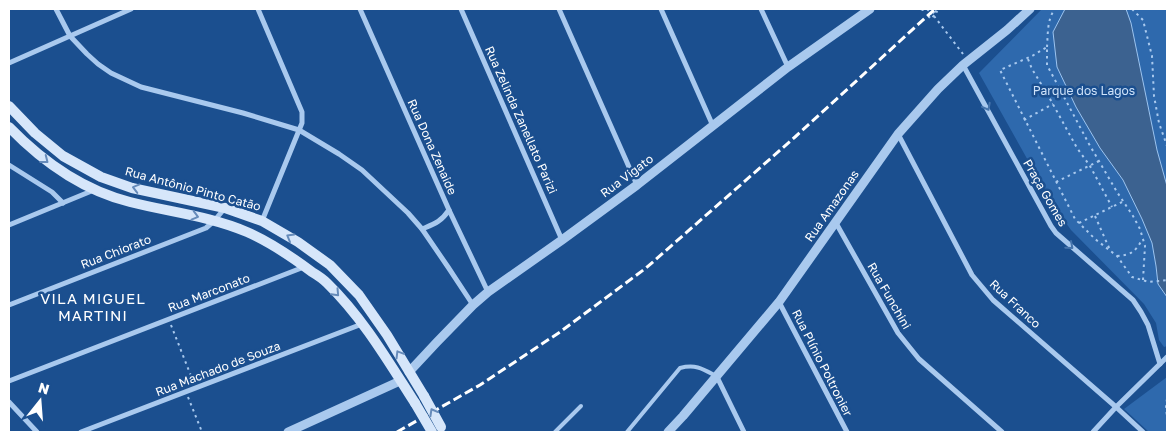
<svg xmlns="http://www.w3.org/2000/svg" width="1176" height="441" viewBox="0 0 1176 441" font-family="'Golos Text',sans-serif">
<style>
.green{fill:#2e69ad}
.water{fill:#3c6290;stroke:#9cc4f0}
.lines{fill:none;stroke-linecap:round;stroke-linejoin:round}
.path{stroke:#a9c9ee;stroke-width:2;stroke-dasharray:2.5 4;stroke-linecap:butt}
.service{stroke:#a9c9ee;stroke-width:4}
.minor{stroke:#a9c9ee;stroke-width:5}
.tertiary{stroke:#a9c9ee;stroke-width:9}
.secondary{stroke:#d6e6fa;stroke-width:10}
.rail{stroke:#fff;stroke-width:3;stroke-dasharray:9 4;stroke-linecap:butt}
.secondary-bridge{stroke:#d6e6fa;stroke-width:10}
.oneway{stroke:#4674ac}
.oneway2{stroke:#668bba}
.labels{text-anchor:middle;stroke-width:5;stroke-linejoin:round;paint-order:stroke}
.park-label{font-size:12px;fill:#cfe3fa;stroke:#1b4f8f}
.street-label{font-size:12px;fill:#fff;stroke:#1b4f8f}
.quarter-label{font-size:15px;letter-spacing:1px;fill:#fff;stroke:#1b4f8f}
</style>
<rect width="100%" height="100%" fill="#1b4f8f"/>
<g class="green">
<path d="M1042,9H1167V346L1164,347L1159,340L1156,323L1144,304L1071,230L1053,205L979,73Z"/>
<path d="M1167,377V432H1149L1124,409Z"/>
</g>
<path class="water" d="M1065,9H1126L1131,23L1157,150L1167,186V297L1158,284L1156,266L1152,243L1142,219L1123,180L1100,148L1076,107L1057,67L1053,32Z"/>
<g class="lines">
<g class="path">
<path d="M921,9L923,10L925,9"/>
<path d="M927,9L932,14"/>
<path d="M1132,9L1143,20L1152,56L1154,96L1159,123L1167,146"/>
<path d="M935,11L937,12L931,19L929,17Z"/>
<path d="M934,16L963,54"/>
<path d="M1047,47C1048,34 1047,19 1055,9"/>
<path d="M1028,59L1032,69L1049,97L1077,148L1090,166L1112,207"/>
<path d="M1024,120L1053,104"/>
<path d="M1056,182L1099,161"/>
<path d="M1095,216L1110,250"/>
<path d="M1079,223L1122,202"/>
<path d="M1117,256C1131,255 1135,252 1142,240"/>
<path d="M1143,280L1145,246L1140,229L1133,216L1117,192L1089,144L1047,65V47L1032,56L1000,70L1075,219L1095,239L1117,256L1132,277L1149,282L1167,280"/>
<path d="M171,325L193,381"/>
<path d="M188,397L202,432"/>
<path d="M1167,399L1166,406L1167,418"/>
</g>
<g class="service">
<path d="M555,432L581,406"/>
<path d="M627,432L680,368C696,364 703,369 716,376"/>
</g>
<g class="minor">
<path d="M56,9L70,36L87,54L98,64L111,73L141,87L243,113L299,130L339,154L362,170L408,213L422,229L448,267L473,305"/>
<path d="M258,9L302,112V123L262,221"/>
<path d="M360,9L449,210L488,292"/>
<path d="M461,9L562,240"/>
<path d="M559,9L637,185"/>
<path d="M661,9L713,126"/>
<path d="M761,9L788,67"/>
<path d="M9,63L131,9"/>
<path d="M963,65L1051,226L1056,233L1133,300L1141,312L1148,325L1160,364"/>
<path d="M898,134L972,275L993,300L1116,407L1143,432"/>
<path d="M9,165L52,192L63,203"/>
<path d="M836,223L898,333L919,359L1002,432"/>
<path d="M9,225L94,190"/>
<path d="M422,229C434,224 441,222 449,210"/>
<path d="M779,302L847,432"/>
<path d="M9,305L206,228L214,221L225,208"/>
<path d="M717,377L744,432"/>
<path d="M9,381L304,267"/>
<path d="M9,402L37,432"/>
<path d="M81,432L362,324"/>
<path d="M1093,432L1116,407L1167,357"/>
</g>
<g class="tertiary">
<path d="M409,372L437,342L473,305L488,292L562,240L637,185L788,67L870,9"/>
<path d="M288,432L400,381"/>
<path d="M668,432L683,416L779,302L898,134L938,89L963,65L1007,30L1030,9"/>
</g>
<g class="secondary">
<path d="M9,106L35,133L63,156L101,177L132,188L225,208L262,221L298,242L330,265L359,295L387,335L424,396"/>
<path d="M9,127C42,161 82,190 130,202C169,212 210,216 247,232C270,242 292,257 312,272C317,275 323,279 327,283C363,318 388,361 415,403"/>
</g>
<path class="rail" d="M397,432L480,385L560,332L646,268L795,137L935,9"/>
<g class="secondary-bridge">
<path d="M424,396L441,427"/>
<path d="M415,403L432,432"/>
</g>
</g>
<defs><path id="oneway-chevron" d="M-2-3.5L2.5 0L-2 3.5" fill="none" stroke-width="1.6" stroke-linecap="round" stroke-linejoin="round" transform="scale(1.25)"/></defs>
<g class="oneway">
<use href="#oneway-chevron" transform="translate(987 107) rotate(62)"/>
<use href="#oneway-chevron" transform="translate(1070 246) rotate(41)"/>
</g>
<g class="oneway2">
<use href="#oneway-chevron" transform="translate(45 160) rotate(38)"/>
<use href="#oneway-chevron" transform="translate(136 188) rotate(-165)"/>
<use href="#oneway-chevron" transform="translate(195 216) rotate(15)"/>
<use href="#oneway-chevron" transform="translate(290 237) rotate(-150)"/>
<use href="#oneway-chevron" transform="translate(336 293) rotate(47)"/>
<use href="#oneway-chevron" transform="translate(399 354) rotate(-121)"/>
<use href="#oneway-chevron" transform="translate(433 412) rotate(-119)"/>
</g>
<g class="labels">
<g class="park-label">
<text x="1084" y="95">Parque dos Lagos</text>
</g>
<g class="street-label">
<text transform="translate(521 120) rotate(66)" y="4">Rua Zelinda Zanellato Parizi</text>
<text transform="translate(432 147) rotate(66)" y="4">Rua Dona Zenaide</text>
<text transform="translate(627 176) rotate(-37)" y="4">Rua Vigato</text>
<text transform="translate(193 189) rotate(15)" y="4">Rua Antônio Pinto Catão</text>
<text transform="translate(1045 193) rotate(60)" y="4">Praça Gomes</text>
<text transform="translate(832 206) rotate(-55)" y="4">Rua Amazonas</text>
<text transform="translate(116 252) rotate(-21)" y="4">Rua Chiorato</text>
<text transform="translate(209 293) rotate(-21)" y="4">Rua Marconato</text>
<text transform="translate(889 296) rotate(60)" y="4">Rua Funchini</text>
<text transform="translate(1015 304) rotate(43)" y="4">Rua Franco</text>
<text transform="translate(822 363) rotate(63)" y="4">Rua Plínio Poltronier</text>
<text transform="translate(218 369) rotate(-21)" y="4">Rua Machado de Souza</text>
</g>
<g class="quarter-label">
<text x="93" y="304">VILA MIGUEL<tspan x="93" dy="17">MARTINI</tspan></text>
</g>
</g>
<rect width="1176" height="441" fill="none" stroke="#ffffff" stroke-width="20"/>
<g transform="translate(40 401) rotate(17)" stroke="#1b4f8f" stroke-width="4" paint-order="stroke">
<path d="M0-4L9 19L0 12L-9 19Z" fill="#ffffff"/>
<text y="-8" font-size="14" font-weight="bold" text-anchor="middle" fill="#ffffff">N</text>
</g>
</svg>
